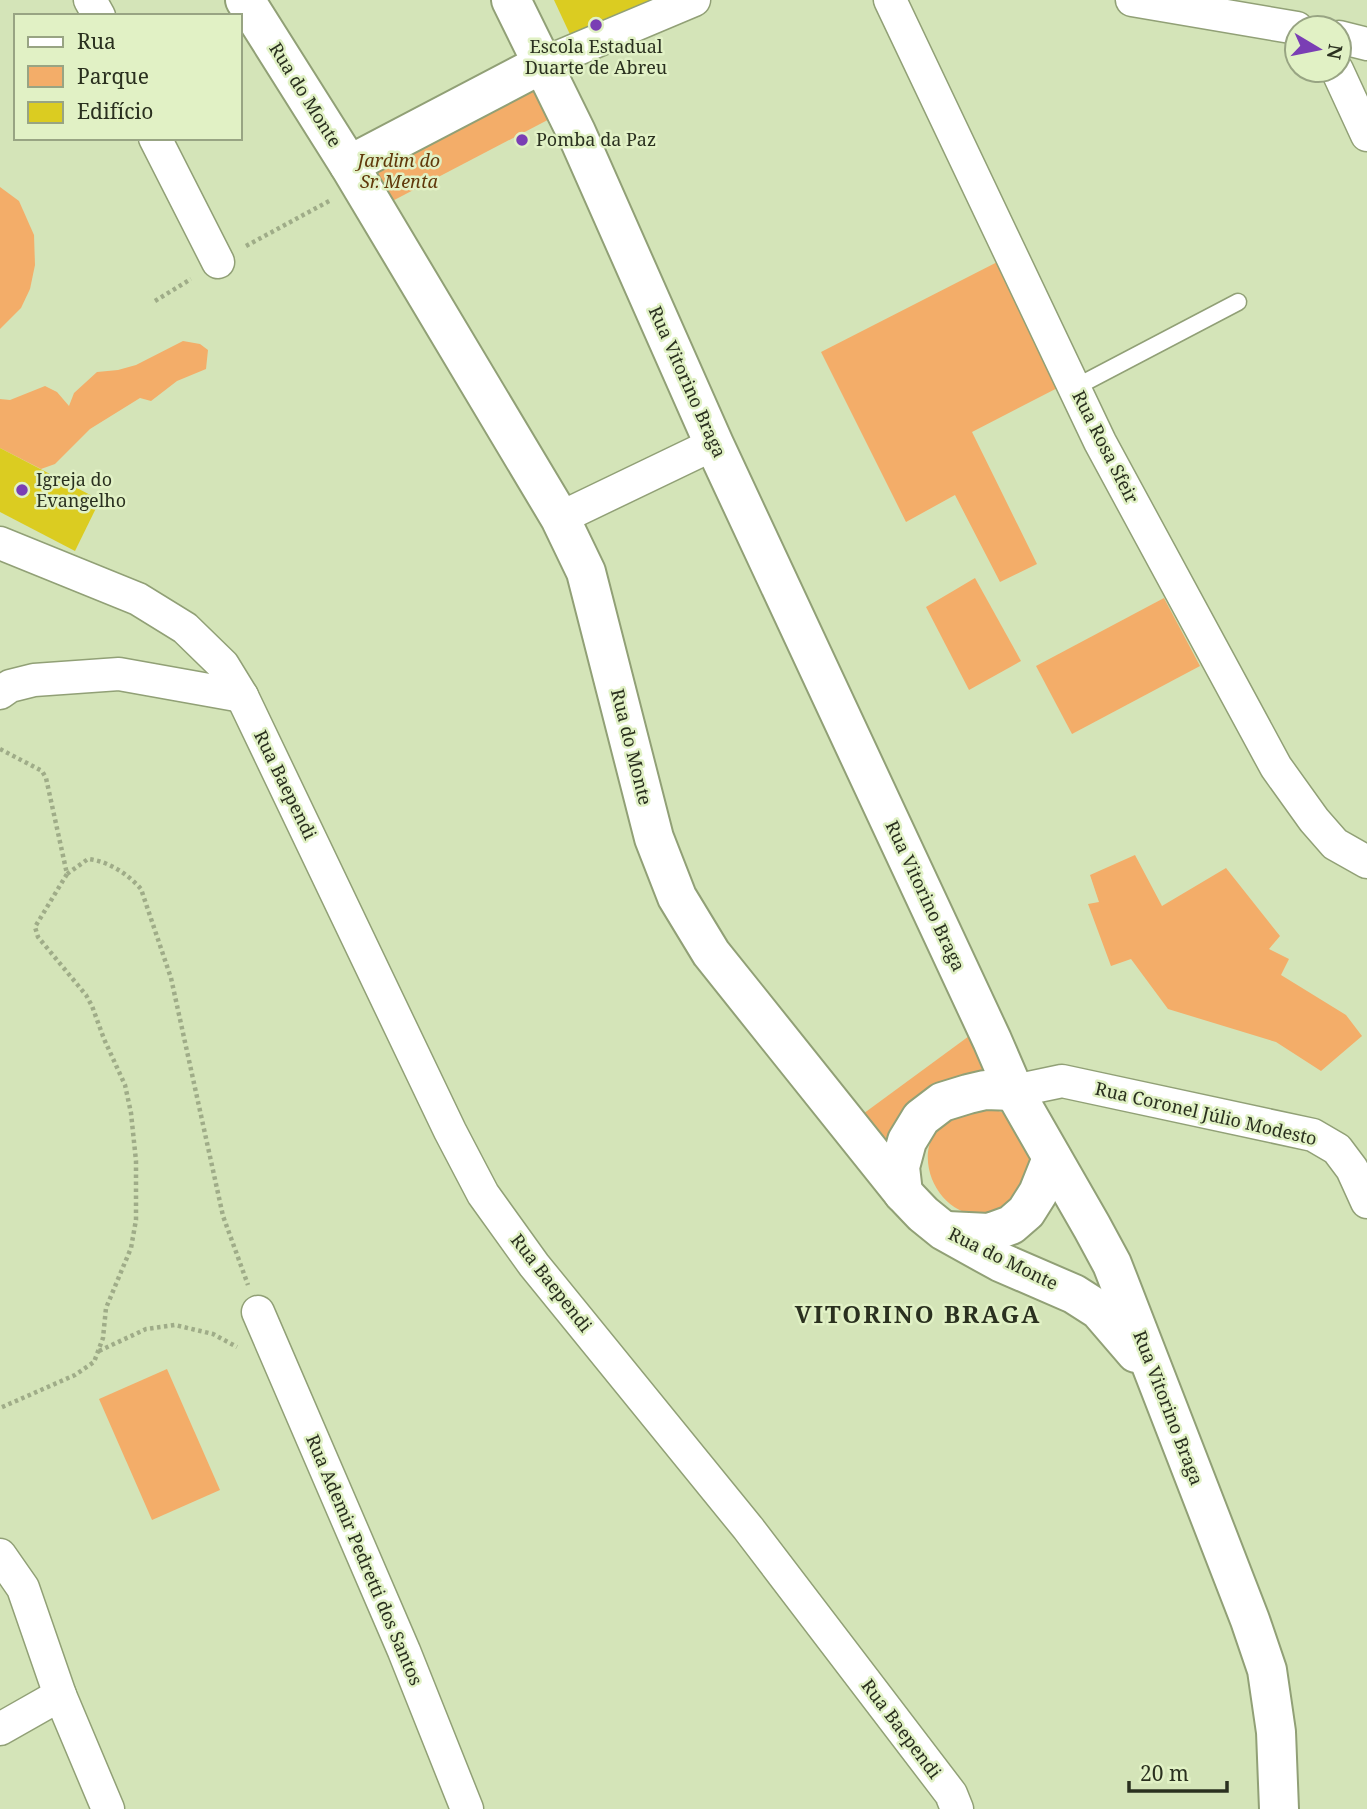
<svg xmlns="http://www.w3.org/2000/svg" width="1367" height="1809" viewBox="0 0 1367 1809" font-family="'Noto Serif',serif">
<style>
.green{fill:#f3ad69}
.building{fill:#dbcc21}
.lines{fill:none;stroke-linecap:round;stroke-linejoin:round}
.lane-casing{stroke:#91a076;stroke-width:19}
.street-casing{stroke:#91a076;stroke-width:35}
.secondary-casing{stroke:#91a076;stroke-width:42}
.path{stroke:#9fac88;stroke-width:4.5;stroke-dasharray:3.5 3.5;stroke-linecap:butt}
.lane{stroke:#fff;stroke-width:16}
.street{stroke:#fff;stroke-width:32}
.secondary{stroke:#fff;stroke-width:38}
.poi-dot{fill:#7a3eb4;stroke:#e1f1c5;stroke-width:2.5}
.labels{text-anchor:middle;stroke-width:5;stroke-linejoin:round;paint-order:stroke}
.poi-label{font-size:18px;fill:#2a301f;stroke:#e1f1c5;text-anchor:start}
.street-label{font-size:18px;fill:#2a301f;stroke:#e1f1c5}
.park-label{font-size:18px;font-style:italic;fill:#60380a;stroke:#e1f1c5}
.district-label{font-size:24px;font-weight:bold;letter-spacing:2px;fill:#2a301f;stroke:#e1f1c5}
</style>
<rect width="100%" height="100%" fill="#d4e4b8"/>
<g class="green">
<path d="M539,72L561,113L379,208L357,166Z"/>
<path d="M0,187L19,201L34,235L35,265L30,289L21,308L0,329Z"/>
<path d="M1011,255L1071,381L972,432L1037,564L1000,582L955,495L906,522L821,352Z"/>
<path d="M183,341L200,344L208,350L206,369L177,381L151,401L140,398L90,429L55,464L41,469L0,448V399L10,400L45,386L57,392L69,406L74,393L97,372L118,370L136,365Z"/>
<path d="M975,578L1021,661L969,690L926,607Z"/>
<path d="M1164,598L1200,666L1072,734L1036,666Z"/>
<path d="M1135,855L1162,906L1226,868L1280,936L1269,949L1289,959L1281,975L1346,1015L1362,1036L1321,1071L1276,1042L1168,1009L1131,959L1111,966L1088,904L1099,902L1090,875Z"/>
<path d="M980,1028L995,1087L896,1160L852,1122Z"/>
<path d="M990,1108L1007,1114L1033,1157C1031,1166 1030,1180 1025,1188C1023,1194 1014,1199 1009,1203C954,1248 892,1152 953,1115C962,1110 979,1110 990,1108Z"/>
<path d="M167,1369L220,1490L152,1520L99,1399Z"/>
</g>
<g class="building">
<path d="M554,0H691L574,43Z"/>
<path d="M0,448L100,500L75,551L0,512Z"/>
</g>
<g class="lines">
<defs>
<path id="lane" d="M1074,388L1238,302"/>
<g id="street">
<path d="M90,0L99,16"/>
<path d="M890,0L1100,442L1276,767L1314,820L1335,844L1367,862"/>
<path d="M1132,0L1297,28"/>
<path d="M1339,37L1367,44"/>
<path d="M542,64L694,0"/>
<path d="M1337,70L1367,135"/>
<path d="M155,138L218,262"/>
<path d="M560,518L714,444"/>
<path d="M0,543L138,599L185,628L223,665L242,696L450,1131L483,1194L534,1265L748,1528L951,1794L957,1809"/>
<path d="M0,693L10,686L34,680L119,674L242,696"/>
<path d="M1014,1091L1062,1081L1313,1135L1337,1149L1352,1169L1367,1202"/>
<path d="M258,1312L404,1651L467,1809"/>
<path d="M0,1555L23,1588L60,1695L108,1809"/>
<path d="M0,1729L60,1695"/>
</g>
<g id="secondary">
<path d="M245,0L349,165L560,518L586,572L654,838L677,897L711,953L903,1193L923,1214L944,1231L1000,1262L1074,1294L1099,1310L1136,1353"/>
<path d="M511,0L576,132L714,444L992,1040L1014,1091L1092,1227L1112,1264L1250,1620L1267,1670L1276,1732L1279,1809"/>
<path d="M349,165L542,64"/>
<path d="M903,1193L900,1167L907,1141L921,1118L942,1102L968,1094L985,1090L1014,1091"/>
<path d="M947,1231L989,1233L1011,1225L1026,1212L1038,1193L1052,1158"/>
</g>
</defs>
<use href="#lane" class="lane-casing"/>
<use href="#street" class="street-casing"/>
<use href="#secondary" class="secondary-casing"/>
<g class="path">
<path d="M246,246L331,200"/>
<path d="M155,301L191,279"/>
<path d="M0,749L42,771L46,778L67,874L35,927L38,937L86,995L92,1006L104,1039L125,1085L131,1113L136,1161V1220L131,1248L106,1308L103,1338L94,1362L75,1375L0,1408"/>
<path d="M67,874L88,859C108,861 128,874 141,889L171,978L223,1216L248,1285"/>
<path d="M99,1351L146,1329L175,1325L213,1334L237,1347"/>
</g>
<use href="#lane" class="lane"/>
<use href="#street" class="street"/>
<use href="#secondary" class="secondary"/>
</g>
<g class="poi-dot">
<circle cx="596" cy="25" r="7"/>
<circle cx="522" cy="140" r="7"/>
<circle cx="22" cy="490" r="7"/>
</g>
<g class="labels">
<g class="poi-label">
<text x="596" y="53" text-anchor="middle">Escola Estadual<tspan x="596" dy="21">Duarte de Abreu</tspan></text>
<text x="536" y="146">Pomba da Paz</text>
<text x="36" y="486">Igreja do<tspan x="36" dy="21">Evangelho</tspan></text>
</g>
<g class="street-label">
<text transform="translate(305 95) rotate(58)" y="6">Rua do Monte</text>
<text transform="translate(687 382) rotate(66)" y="6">Rua Vitorino Braga</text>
<text transform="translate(1105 447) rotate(63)" y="6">Rua Rosa Sfeir</text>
<text transform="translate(631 747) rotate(76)" y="6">Rua do Monte</text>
<text transform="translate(285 785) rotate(64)" y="6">Rua Baependi</text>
<text transform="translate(925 896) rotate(65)" y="6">Rua Vitorino Braga</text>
<text transform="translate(1206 1114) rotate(13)" y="6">Rua Coronel Júlio Modesto</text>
<text transform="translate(1003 1259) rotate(26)" y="6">Rua do Monte</text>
<text transform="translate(551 1283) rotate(52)" y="6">Rua Baependi</text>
<text transform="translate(1168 1408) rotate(69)" y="6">Rua Vitorino Braga</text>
<text transform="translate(364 1560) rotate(67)" y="6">Rua Ademir Pedretti dos Santos</text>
<text transform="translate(901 1729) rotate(53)" y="6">Rua Baependi</text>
</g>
<g class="park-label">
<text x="399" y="167">Jardim do<tspan x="399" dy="21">Sr. Menta</tspan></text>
</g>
<g class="district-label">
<text x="918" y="1323">VITORINO BRAGA</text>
</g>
</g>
<rect x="14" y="14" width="228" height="126" fill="#e1f1c5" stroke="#98a483" stroke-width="2"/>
<rect x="28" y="37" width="35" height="10" fill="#ffffff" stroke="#98a483" stroke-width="2"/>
<text x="77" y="49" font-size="21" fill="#2a301f">Rua</text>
<rect x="28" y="66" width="35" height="21" fill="#f3ad69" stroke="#98a483" stroke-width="2"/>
<text x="77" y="84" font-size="21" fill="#2a301f">Parque</text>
<rect x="28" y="102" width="35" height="21" fill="#dbcc21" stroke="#98a483" stroke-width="2"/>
<text x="77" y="119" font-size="21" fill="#2a301f">Edifício</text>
<g transform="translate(1318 49) rotate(100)"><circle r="33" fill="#e1f1c5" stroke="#98a483" stroke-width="2"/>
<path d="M0-5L12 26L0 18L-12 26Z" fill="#7a3eb4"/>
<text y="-10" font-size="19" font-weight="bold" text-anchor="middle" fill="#2a301f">N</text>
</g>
<path d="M1129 1781v10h98v-10" fill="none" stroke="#2a301f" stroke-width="3.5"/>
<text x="1140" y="1781" font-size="21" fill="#2a301f" stroke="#e1f1c5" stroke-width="5" paint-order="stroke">20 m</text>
</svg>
